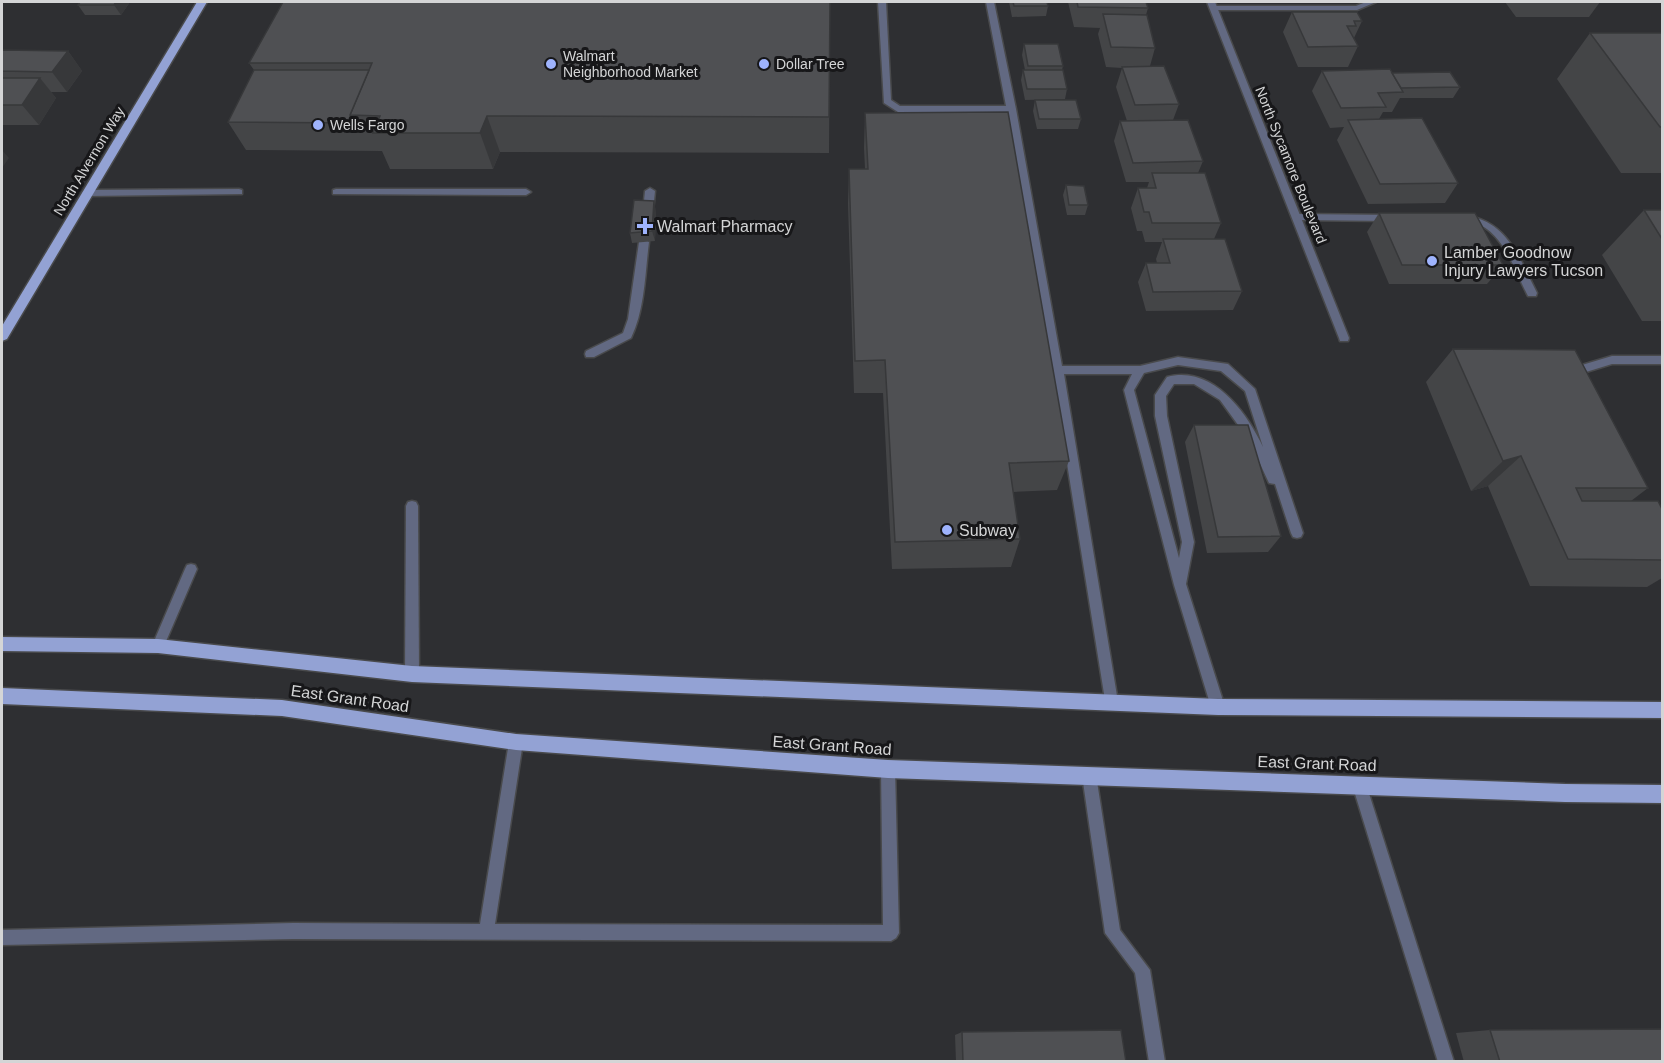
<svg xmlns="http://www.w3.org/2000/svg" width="1664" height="1063" viewBox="0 0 1664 1063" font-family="Helvetica,sans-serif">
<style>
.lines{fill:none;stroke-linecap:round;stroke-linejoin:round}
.lane-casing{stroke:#494a4c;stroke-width:3}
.street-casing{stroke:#494a4c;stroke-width:3}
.primary-casing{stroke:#494a4c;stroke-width:3}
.lane{fill:#626982;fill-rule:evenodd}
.street{fill:#626982;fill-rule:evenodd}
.primary{fill:#93a2d4;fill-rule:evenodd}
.wall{fill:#444547}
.shaded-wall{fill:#37383a}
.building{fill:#4f5053;stroke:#37383a;stroke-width:1.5}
.poi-dot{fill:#9eb3fd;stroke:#171719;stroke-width:2}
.labels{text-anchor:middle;stroke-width:6;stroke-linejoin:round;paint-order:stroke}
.far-poi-label{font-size:14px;fill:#d4d5d6;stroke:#171719;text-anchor:start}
.far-street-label{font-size:14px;fill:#d4d5d6;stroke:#171719}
.poi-label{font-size:16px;fill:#d4d5d6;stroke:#171719;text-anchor:start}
.street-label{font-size:16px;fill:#d4d5d6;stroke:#171719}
</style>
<rect width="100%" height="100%" fill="#2e2f32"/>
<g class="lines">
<defs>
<g id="lane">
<path d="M878,2H886L891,100L900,106H1006L986,2H994L1016,109L1062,366H1140L1178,357L1228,364L1255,389L1303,533L1301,537L1297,538L1293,537L1291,533L1275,484L1269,483L1249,440L1220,400L1194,384H1174L1166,396L1167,416L1194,542L1186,584L1225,707L1223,712L1218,713L1213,712L1211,707L1174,585L1124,390L1132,374H1064L1118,702L1116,706L1111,708L1106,706L1049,351L1007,112H898L884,103ZM1178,365L1221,371L1245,391L1263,447C1246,411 1212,365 1167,377L1155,395V416L1182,542L1179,558L1134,390L1144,373Z"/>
<path d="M1366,2H1376L1357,10H1214L1210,8L1214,6H1356Z"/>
<path d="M650,188L655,191L653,211L648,214L643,211L645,191Z"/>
<path d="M239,189L242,190V194L87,196L82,193L87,190Z"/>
<path d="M336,189H526L531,192L526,195L333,194V190Z"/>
<path d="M1297,214L1392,215L1397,218L1392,221L1297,220L1292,217Z"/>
<path d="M1464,215C1508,221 1519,258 1537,293L1536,296H1528C1515,272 1504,232 1475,223C1470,222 1465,221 1461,220V216Z"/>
<path d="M644,239L649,242C645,273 645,309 631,338L594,357H586L585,354L586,351L623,333L628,319L639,242Z"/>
<path d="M1612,356H1662V364H1612L1586,372L1581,368L1582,365Z"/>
<path d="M412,501L416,502L418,506L419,674L417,678L412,680L407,678L405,674L406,506L408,502Z"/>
<path d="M191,564L195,565L197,569L164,646L163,650L158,652L153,650L152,646L185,569L187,565Z"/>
<path d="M516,735L521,737L523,742L495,924L883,925L881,769L883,764L888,762L893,764L895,769L899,933L896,938L891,941L293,939L2,945V930L293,923L480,924L509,742L511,737Z"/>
<path d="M1089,768L1094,770L1096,775L1120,930L1150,970L1165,1062H1149L1135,973L1105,933L1082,775L1084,770Z"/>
<path d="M1359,777L1364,779L1366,784L1454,1062H1438L1352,784L1354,779Z"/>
</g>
<path id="street" d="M1207,2H1215L1349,338L1348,341H1340L1339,338Z"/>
<g id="primary">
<path d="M197,2H207L7,339L2,341V326Z"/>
<path d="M2,637L158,639L412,666L1218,699L1662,702V718L1218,715L412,682L158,653L2,651Z"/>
<path d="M2,688L282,700L516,734L888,760L1565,784L1662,785V803L1565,802L888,778L516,750L282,716L2,704Z"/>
</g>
</defs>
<use href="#lane" class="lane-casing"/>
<use href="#street" class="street-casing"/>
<use href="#primary" class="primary-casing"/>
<use href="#lane" class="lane"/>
<use href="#street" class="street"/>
<use href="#primary" class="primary"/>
</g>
<g class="wall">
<path d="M130,2L121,15H85L78,5Z"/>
<path d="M830,2L829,153L500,152L493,169H390L382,151L246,150L228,122L254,70L249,63Z"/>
<path d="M1009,2H1047L1048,6L1046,16L1012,17Z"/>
<path d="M1068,2H1146L1148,8L1146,15L1155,48L1150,66L1179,104L1173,120L1203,161L1198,173L1221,223L1214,239L1242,291L1233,310L1146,311L1138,282L1146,263H1157L1156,259L1162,242H1145L1142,231H1137L1131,208L1138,188H1147L1149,182H1126L1114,141L1120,121H1127L1116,87L1122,68L1106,67L1098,34L1100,28L1074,27Z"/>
<path d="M1505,2H1600L1589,17H1516Z"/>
<path d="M1292,12L1362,21L1354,38L1358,46L1348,67H1298L1283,32Z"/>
<path d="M1590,33H1662V173H1621L1557,79Z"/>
<path d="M1024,44L1063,66L1062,70L1067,89L1065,99L1025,100L1021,80L1023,70H1025L1022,55Z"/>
<path d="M2,50L68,51L82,71L67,92H51L56,98L39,125H2Z"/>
<path d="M1322,71L1392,73L1460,87L1453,98H1400L1392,112H1383L1379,119L1458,183L1445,203L1368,204L1337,140L1344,127L1330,128L1312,91Z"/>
<path d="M1035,100L1081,119L1078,129H1037L1033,111Z"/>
<path d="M865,113L1069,461L1057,490L1013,492L1020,539L1011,567L892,569L883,393H854L848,204L849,169H865L864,148Z"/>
<path d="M1066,185L1088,205L1085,215H1067L1063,195Z"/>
<path d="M1644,210H1662V321H1642L1602,255Z"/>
<path d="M656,211L655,241L632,243L630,233Z"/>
<path d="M1379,213L1503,265L1487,284H1389L1367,232Z"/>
<path d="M1453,349L1648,488L1631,501L1662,509V578L1647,587L1530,586L1488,486L1471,491L1426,382Z"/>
<path d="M1194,425L1281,536L1268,552L1207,553L1185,442Z"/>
<path d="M1490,1030L1662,1062H1464L1456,1033Z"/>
<path d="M962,1032L1126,1062H956L955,1035Z"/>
</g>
<g class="shaded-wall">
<path d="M116,2H130L121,15L114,5Z"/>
<path d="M68,51L82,71L67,92L52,72Z"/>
<path d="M40,78L56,98L39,125L22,105Z"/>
<path d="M487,116L500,152L493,169L480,133Z"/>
<path d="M2,150L9,158L2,168Z"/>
<path d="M654,201L656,211L655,241L652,231Z"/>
<path d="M1521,456L1488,486L1471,491L1503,461Z"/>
</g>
<g class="building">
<path d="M80,2H116L114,5H78Z"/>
<path d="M283,2H830L829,117L487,116L480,133H373L380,116L350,115L372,63H249Z"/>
<path d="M1013,2H1047L1048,6H1014Z"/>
<path d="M1077,2H1146L1148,8L1078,7Z"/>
<path d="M1292,12H1357L1362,21H1354L1356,26H1347L1358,46L1308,47Z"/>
<path d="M1103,14L1147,15L1155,48L1111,47Z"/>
<path d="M1590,33H1662V127H1660Z"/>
<path d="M1024,44H1058L1063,66H1028Z"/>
<path d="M2,50L68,51L52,72L2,71Z"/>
<path d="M1164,66L1179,104L1135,105L1122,67Z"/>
<path d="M1390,69L1403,92L1378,93L1386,107L1341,108L1322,71Z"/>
<path d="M254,70H369L350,115L353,123L228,122Z"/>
<path d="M1023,70H1063L1067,89H1027Z"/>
<path d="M1450,72L1460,87L1401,88L1392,73Z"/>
<path d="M2,78H40L22,105H2Z"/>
<path d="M1035,100H1076L1081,119H1039Z"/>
<path d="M1008,112L1069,461L1009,463L1020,539L895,542L885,360L855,361L849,169H868L865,113Z"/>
<path d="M1422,118L1458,183L1380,184L1348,120Z"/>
<path d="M1188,120L1203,161L1133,163L1120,121Z"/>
<path d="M1152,173H1205L1221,223H1152L1149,212H1144L1138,188H1156Z"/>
<path d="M1066,185L1084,186L1088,205H1069Z"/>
<path d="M634,200L654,201L652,231L630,233Z"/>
<path d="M1644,210H1662V239Z"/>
<path d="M1379,213H1475L1503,265H1402Z"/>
<path d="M1163,239H1225L1242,291L1153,292L1146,263H1170Z"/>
<path d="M1453,349L1575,350L1648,488H1576L1582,501H1658L1662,509V560L1568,559L1521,456L1503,461Z"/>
<path d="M1194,425H1248L1281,536L1218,537Z"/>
<path d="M1662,1029V1062H1500L1490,1030Z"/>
<path d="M1121,1030L1126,1062H963L962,1032Z"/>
</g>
<g class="poi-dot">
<circle cx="551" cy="64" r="6"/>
<circle cx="764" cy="64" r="6"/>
<circle cx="318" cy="125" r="6"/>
<path d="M642 217h6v6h6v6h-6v6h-6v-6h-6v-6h6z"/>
<circle cx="1432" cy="261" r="6"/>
<circle cx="947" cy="530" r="6"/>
</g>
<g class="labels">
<g class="far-poi-label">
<text x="563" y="61">Walmart<tspan x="563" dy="16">Neighborhood Market</tspan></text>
<text x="776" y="69">Dollar Tree</text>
<text x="330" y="130">Wells Fargo</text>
</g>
<g class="far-street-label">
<text transform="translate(89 161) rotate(-59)" y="5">North Alvernon Way</text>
<text transform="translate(1291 165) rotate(68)" y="5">North Sycamore Boulevard</text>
</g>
<g class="poi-label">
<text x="657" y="232">Walmart Pharmacy</text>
<text x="1444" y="258">Lamber Goodnow<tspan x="1444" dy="18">Injury Lawyers Tucson</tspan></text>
<text x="959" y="536">Subway</text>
</g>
<g class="street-label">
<text transform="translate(350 698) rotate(8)" y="6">East Grant Road</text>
<text transform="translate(832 745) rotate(4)" y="6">East Grant Road</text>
<text transform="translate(1317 763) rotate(2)" y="6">East Grant Road</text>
</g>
</g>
<rect width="1664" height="1063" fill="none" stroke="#d4d5d6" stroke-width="6"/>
</svg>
